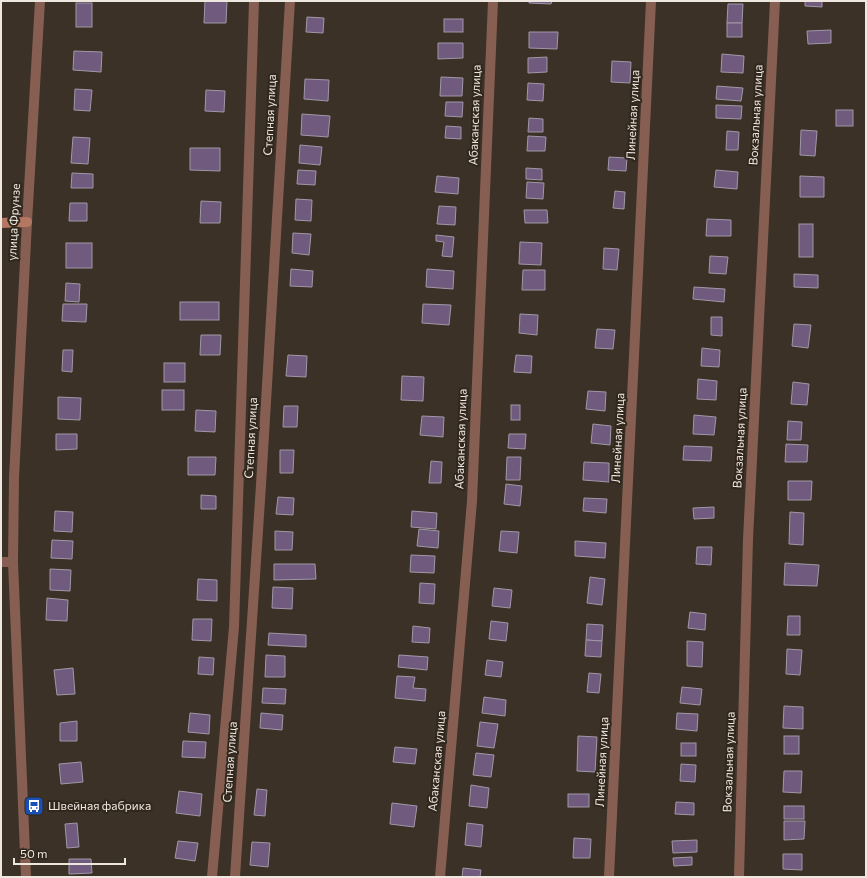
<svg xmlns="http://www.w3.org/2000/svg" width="867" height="878" viewBox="0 0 867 878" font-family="Commissioner,sans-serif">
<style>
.building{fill:#705a7e;stroke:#a198a7}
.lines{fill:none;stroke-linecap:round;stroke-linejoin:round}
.street{stroke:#865f52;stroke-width:10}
.secondary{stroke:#b47762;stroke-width:10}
.labels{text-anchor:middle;stroke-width:4;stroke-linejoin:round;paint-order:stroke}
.street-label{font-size:12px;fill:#ede7e0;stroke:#31271d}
.poi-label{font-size:12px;fill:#ede7e0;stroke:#31271d;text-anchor:start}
</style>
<rect width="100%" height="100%" fill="#3b3126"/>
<g class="building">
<path d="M205,1H227L226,23H204Z"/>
<path d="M529,1H552L551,4L529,3Z"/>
<path d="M805,1H822V7L805,6Z"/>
<rect x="76" y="3" width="16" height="24"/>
<path d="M728,4H743L742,23H727Z"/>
<path d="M307,17L324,18L323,33L306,32Z"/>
<rect x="444" y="19" width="19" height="13"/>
<rect x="727" y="23" width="15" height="14"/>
<path d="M831,30V43L808,44L807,31Z"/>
<path d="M529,32H558L557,49L529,48Z"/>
<path d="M438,43H463V58L438,59Z"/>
<path d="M74,51L102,52L101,72L73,70Z"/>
<path d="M722,54L744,56L743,73L721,72Z"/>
<path d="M547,57V72L528,73V58Z"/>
<path d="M612,61L631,62L630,83L611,82Z"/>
<path d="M441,77L463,78L462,96H440Z"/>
<path d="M305,79L329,80L328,101L304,99Z"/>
<path d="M528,83L544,84L543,101L527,100Z"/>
<path d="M717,86L743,88L741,101L716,99Z"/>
<path d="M75,89L92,90L90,111L74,110Z"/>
<path d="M206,90L225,91L224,112L205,111Z"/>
<path d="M446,102H463L462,117L445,116Z"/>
<path d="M716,105L742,106L741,119L716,118Z"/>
<rect x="836" y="110" width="17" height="16"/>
<path d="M302,114L330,116L328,137L301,135Z"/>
<path d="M529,118L543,119V132H528Z"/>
<path d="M446,126L461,127V139L445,138Z"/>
<path d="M801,130L817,131L815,156L800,155Z"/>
<path d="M727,131L739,132L738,150H726Z"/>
<path d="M528,136L546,137L545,151H527Z"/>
<path d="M73,137L90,138L88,164L71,163Z"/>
<path d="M300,145L322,147L320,165L299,163Z"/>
<path d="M190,148H220V171L190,170Z"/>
<path d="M609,157L627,158L626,171L608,170Z"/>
<path d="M526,168L542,169V180L526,179Z"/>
<path d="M298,170L316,171L315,185L297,184Z"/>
<path d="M716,170L738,172L737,189L714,187Z"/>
<path d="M72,173L93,174V188H71Z"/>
<path d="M437,176L459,178L458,194L435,192Z"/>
<path d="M800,176L824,177V197H800Z"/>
<path d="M527,182L544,183L543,199L526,198Z"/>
<path d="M615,191L625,192L624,209L613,208Z"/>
<path d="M296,199L312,200L311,221L295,220Z"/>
<path d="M201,201L221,202L220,223H200Z"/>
<path d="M70,203H87V221H69Z"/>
<path d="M439,206L456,207L455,225L437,224Z"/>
<path d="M524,210H547L548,223H525Z"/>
<path d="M707,219L731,220V236H706Z"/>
<rect x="799" y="224" width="14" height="33"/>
<path d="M293,233L311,234L309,255L292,253Z"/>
<path d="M436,235L454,237L452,257L442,256L444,242L436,241Z"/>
<path d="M520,242L542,243L541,265L519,264Z"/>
<rect x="66" y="243" width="26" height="25"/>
<path d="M604,248L619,249L617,270L603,269Z"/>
<path d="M710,256L728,257L726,274L709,273Z"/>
<path d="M291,269L313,271L312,287L290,286Z"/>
<path d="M427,269L454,271L453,289L426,287Z"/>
<path d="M523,270H545V290H522Z"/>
<path d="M794,274L818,275V288L794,287Z"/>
<path d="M66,283L80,284L79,302L65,301Z"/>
<path d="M694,287L725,289L724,302L693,299Z"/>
<rect x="180" y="302" width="39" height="18"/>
<path d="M63,304H87L86,322L62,321Z"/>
<path d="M423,304L451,305L449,325L422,323Z"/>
<path d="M520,314L538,315L537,335L519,333Z"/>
<path d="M711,317H722V336L711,335Z"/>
<path d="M794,324L811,325L808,348L792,346Z"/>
<path d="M597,329L615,330L613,349L595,348Z"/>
<path d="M201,335H221L220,355H200Z"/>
<path d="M702,348L720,350L719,367L701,366Z"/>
<path d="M63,350H73L72,372L62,371Z"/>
<path d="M288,355L307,356L306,377L286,376Z"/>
<path d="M516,355L532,356L531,373L514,372Z"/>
<rect x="164" y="363" width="21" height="19"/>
<path d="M402,376L424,377L423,401L401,400Z"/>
<path d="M698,379L717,381L716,400L697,399Z"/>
<path d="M793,382L809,384L807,405L791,404Z"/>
<rect x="162" y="390" width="22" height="20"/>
<path d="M588,391L606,392L605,411L586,409Z"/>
<path d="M58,397L81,398L80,420L58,419Z"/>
<rect x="511" y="405" width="9" height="15"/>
<path d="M284,406H298L297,427H283Z"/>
<path d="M196,410L216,411L215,432L195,431Z"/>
<path d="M694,415L716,417L714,435L693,434Z"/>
<path d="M422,416L444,417L443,437L420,435Z"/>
<path d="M788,421L802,422L801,440H787Z"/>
<path d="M593,424L611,426L610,445L591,443Z"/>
<path d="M56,434H77V449L56,450Z"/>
<path d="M509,434H526L525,449L508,448Z"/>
<path d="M786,444L808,445L807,462H785Z"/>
<path d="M684,446L712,447L711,461L683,460Z"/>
<path d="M280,450H294L293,473H280Z"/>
<path d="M188,457H216L215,475H188Z"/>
<path d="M507,457H521L520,480H506Z"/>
<path d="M431,461L442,462L441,483H429Z"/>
<path d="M584,462L609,463V482L583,480Z"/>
<path d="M788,481H812L811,500H788Z"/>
<path d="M506,484L522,486L520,506L504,504Z"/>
<path d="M201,495L216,496V509H201Z"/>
<path d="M278,497L294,498L293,515L276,514Z"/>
<path d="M584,498L607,499L606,513L583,511Z"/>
<path d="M714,507V518L694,519L693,508Z"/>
<path d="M55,511L73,512L72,532L54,531Z"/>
<path d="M412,511L437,513L436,529L411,527Z"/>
<path d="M790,512L804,513L803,545L789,544Z"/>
<path d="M419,529L439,531L438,548L417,546Z"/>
<path d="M275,531L293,532L292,550H275Z"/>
<path d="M501,531L519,532L517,553L499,551Z"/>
<path d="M52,540L73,541L72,559L51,558Z"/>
<path d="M575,541L606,543L605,558L575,556Z"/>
<path d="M697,547H712L711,565L696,564Z"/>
<path d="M411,555L435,556L434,573L410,572Z"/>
<path d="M785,563L819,565L817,586L784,585Z"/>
<path d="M274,564H315L316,579L274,580Z"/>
<path d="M50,569L71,570L70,591L50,590Z"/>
<path d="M590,577L605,579L602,605L587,603Z"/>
<path d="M198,579L217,580V601L197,600Z"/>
<path d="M420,583L435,584L434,604L419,603Z"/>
<path d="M273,587L293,588L292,609L272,608Z"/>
<path d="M494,588L512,590L510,608L492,606Z"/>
<path d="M47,598L68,600L67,621L46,620Z"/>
<path d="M690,612L706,614L705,630L688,628Z"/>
<path d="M788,616H800V635H787Z"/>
<path d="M193,619H212L211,641L192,640Z"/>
<path d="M491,621L508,623L506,641L489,639Z"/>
<path d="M587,624L603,625L602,641L586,640Z"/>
<path d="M413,626L430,628L429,643L412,642Z"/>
<path d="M269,633L306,635V647L268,645Z"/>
<path d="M586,640L602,641L601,657L585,656Z"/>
<path d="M687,641L703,642L702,667L687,666Z"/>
<path d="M787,649L802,650L800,675L786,674Z"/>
<path d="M266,655L285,656V677H265Z"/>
<path d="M399,655L428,657L427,670L398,667Z"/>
<path d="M199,657L214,658L213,675L198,674Z"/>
<path d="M487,660L503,662L501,677L485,675Z"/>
<path d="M73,668L75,694L57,695L54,670Z"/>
<path d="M589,673L601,674L599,693L587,692Z"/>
<path d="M397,676L415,677L413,688L426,689L425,701L395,698Z"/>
<path d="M682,687L702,689L700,705L680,703Z"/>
<path d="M263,688L286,689L285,704L262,703Z"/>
<path d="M484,697L506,700L505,716L482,713Z"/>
<path d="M784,706L803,707V729L783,728Z"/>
<path d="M190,713L210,715L209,734L188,732Z"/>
<path d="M261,713L283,715L282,730L260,728Z"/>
<path d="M677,713L698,714L697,731L676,729Z"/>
<path d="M77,721V741H60V723Z"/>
<path d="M480,722L498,724L494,748L477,746Z"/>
<path d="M578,736L597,737L595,772L577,771Z"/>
<rect x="784" y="736" width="15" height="18"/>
<path d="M183,741L206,742L205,758L182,757Z"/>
<rect x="681" y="743" width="15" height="13"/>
<path d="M395,747L417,749L415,764L393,762Z"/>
<path d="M476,753L494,755L491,777L473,775Z"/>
<path d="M81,762L83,782L61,784L59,764Z"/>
<path d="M681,764L696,765L695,782L680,781Z"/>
<path d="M784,771H802L801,793L783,792Z"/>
<path d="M471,785L489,788L487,808L469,806Z"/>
<path d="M257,789L267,790L265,816L254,815Z"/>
<path d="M179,791L202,794L200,816L176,813Z"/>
<rect x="568" y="794" width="21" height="13"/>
<path d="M676,802L694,803V815L675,814Z"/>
<path d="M392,803L417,806L414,827L390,824Z"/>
<rect x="784" y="806" width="20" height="13"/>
<path d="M784,821H805L804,839L784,840Z"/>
<path d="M77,823L79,847L67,848L65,824Z"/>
<path d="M467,823L483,825L481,847L465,845Z"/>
<path d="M574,838L591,839L590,858H573Z"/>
<path d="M697,840V852L673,853L672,841Z"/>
<path d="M178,841L198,843L195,861L175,858Z"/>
<path d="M252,842L270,843L268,867L250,865Z"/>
<path d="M783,854H802V870L783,869Z"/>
<path d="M692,857V865L674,866L673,858Z"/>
<path d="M69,859H91L92,873L69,874Z"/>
<path d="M463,868L481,870L480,877H462Z"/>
</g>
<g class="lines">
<g class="street">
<path d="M1,562H13"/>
<path d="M26,877L13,562L14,478L27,222L40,1"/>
<path d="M212,877L234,627L254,1"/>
<path d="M235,877L261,485L290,1"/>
<path d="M440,877L472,501L493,1"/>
<path d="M609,877L651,1"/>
<path d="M739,877L748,539L775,1"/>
</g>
<path class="secondary" d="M1,223L27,222"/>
</g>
<defs>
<symbol id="bus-square" viewBox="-11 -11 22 22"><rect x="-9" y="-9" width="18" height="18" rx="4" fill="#1a4fb4" stroke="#31271d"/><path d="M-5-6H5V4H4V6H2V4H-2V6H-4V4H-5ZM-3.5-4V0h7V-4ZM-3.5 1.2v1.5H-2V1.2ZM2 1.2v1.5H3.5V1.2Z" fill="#fff"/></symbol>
</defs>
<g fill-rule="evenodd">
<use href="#bus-square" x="23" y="795" width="22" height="22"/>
</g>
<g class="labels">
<g class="street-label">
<text transform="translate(270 115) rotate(-87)" y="4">Степная улица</text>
<text transform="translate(475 115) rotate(-88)" y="4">Абаканская улица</text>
<text transform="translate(633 115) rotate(-87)" y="4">Линейная улица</text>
<text transform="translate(756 115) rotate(-87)" y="4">Вокзальная улица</text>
<text transform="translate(14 222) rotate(-87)" y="4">улица Фрунзе</text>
<text transform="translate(251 438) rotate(-87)" y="4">Степная улица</text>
<text transform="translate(618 438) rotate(-87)" y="4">Линейная улица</text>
<text transform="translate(740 438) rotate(-87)" y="4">Вокзальная улица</text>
<text transform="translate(461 439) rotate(-88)" y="4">Абаканская улица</text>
<text transform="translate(437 761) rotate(-85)" y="4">Абаканская улица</text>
<text transform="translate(230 762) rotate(-86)" y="4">Степная улица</text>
<text transform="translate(602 762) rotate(-87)" y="4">Линейная улица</text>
<text transform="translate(729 762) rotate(-88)" y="4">Вокзальная улица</text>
</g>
<g class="poi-label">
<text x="48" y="810">Швейная фабрика</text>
</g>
</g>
<rect width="867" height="878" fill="none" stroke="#ede7e0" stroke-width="4"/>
<path d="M14 858v6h111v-6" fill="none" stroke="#ede7e0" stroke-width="2"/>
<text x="20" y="858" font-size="12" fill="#ede7e0" stroke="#31271d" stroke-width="3" paint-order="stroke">50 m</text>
</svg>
